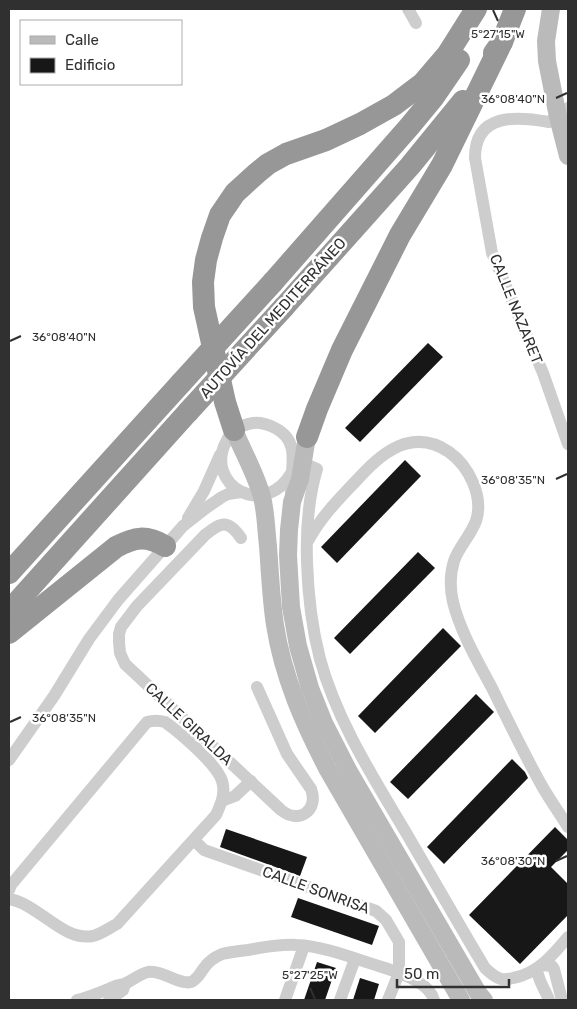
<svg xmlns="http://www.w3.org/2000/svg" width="577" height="1009" viewBox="0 0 577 1009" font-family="Rubik,sans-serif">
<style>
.building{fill:#171717}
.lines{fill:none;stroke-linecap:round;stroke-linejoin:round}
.street{stroke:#cdcdcd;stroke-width:12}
.secondary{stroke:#bababa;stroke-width:18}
.highway{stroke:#979797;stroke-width:22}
.highway-bridge{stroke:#979797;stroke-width:22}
.ticks{fill:none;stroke:#303030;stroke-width:2}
.labels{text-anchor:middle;stroke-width:5;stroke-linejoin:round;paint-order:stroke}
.street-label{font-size:15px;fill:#303030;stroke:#fff}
.ticks-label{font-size:12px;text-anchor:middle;fill:#303030;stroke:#fff;stroke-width:5;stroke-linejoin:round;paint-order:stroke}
</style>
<rect width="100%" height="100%" fill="#fff"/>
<g class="building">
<path d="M428,343L443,357L360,442L345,428Z"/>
<path d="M405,460L421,476L337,563L321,547Z"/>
<path d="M418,552L435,568L350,654L334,638Z"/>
<path d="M443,628L461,646L375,733L358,716Z"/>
<path d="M476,694L494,712L408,799L390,782Z"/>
<path d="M512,759L525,772L528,778L444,864L427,847Z"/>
<path d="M555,827L568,840V850L551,867L568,884V915L520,964L469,915Z"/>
<path d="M226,829L307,857L300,876L220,847Z"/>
<path d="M298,898L379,926L372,945L291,917Z"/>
<path d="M317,962L336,968L325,1000H304Z"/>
<path d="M360,978L379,984L374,1000H353Z"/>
</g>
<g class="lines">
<g class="street">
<path d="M408,9L416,23"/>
<path d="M568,108L564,113L549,122C516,116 475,113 475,158L492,253L543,373L568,444"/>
<path d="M294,459L317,469C308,499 306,530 307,562C308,594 312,628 320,659C337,721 373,777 405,831C432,877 458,923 485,968C490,973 495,977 501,979C505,980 509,979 513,978C537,974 553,955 568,937"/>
<path d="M291,494C289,471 303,442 275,428C269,425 261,422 253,423C241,425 231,431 226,442C204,484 264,521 292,472"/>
<path d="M188,518L204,491L220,455"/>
<path d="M241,538C228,519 221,522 205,535L137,606L121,627L119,634V642L120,653L125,664L281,810C299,825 319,810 311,789L287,754L257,687"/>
<path d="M308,541C321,517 337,501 355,482C368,468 381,454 399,446C416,439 433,441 449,452C469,466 484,497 476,521C471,535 458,548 454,561C450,574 450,589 453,602C460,631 478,662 492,688C508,721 524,754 542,786C550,800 560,814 568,827"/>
<path d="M9,760L54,696L89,639L118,600L183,526L206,508L222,497L228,494L241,492"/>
<path d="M222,801L235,796L251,781"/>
<path d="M194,840L204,850L376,911L386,920L399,942V973L388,1000"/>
<path d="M9,890L11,885L147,722C154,720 158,720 165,722C179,732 217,764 222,781C226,793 221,804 216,815L117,924C109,928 101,934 93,936C63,942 39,904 9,899"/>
<path d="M542,965L552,966L554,969L562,1000"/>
<path d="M537,969C538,981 545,989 549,1000"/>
<path d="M77,1000C90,997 101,992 113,987C117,985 120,985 124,984C132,981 139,974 148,972C163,970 179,985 191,982C198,979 200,973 204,968C208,962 215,957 222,954C230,952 239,951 248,950C264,947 281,944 297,945C325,946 358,960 385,968C402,974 429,982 434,1000"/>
<path d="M109,1000L123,990L125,984"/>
<path d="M285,1000L304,946"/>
<path d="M340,1000L355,959"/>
</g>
<g class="secondary">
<path d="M551,9L546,41L547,61L558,117L568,156"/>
<path d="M234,430C243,452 256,474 262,497C266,513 266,529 268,546C270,572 271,599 275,625C283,677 304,724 328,770L461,1000"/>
<path d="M307,437L300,479L292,502L289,530L288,555L291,607L298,646L310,688L324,723L348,770L478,993L484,1000"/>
</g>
<g class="highway">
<path d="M494,53L502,42L515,9"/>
<path d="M273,282L409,127L433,98L459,60"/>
<path d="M284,307L410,166L463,101"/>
<path d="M234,430L225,402L204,307L203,282L206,260L212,238L220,215L235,193L257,173L268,164L286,154L326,140L360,124L394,105L423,83L447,55L476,9"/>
<path d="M307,437L317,409L342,350L400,235L442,165L502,42"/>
<path d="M9,573L181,383"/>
<path d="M9,611L188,412"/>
<path d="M9,633L116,547C135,537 146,535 165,546"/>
</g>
<g class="highway-bridge">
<path d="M181,383L273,282"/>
<path d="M188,412L284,307"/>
</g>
</g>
<path class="ticks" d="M493,10L498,21M556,98L567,93M10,341L21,336M556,479L567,474M10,722L21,717M556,861L567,856M310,988L315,999"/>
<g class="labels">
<g class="street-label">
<text transform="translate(516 309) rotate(68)" y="5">CALLE NAZARET</text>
<text transform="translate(273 318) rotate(-48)" y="5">AUTOVÍA DEL MEDITERRÁNEO</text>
<text transform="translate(189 724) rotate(43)" y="5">CALLE GIRALDA</text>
<text transform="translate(316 890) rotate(20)" y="5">CALLE SONRISA</text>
</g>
</g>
<g class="ticks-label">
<text x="498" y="38">5°27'15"W</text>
<text x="513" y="103">36°08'40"N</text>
<text x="64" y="341">36°08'40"N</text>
<text x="513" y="484">36°08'35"N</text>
<text x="64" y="722">36°08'35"N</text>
<text x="513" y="865">36°08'30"N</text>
<text x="310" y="979">5°27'25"W</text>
</g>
<rect width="577" height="1009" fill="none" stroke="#303030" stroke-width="20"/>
<rect x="20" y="20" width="162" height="65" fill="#ffffff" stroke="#acacac"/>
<rect x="30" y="36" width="25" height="8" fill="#bababa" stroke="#acacac"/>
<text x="65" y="45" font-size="15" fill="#303030">Calle</text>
<rect x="30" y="58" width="25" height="15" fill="#171717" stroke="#acacac"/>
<text x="65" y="70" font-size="15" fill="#303030">Edificio</text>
<path d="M397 979v8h112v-8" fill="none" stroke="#303030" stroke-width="2.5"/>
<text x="404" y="979" font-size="15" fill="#303030" stroke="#ffffff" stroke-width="4" paint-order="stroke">50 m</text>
</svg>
